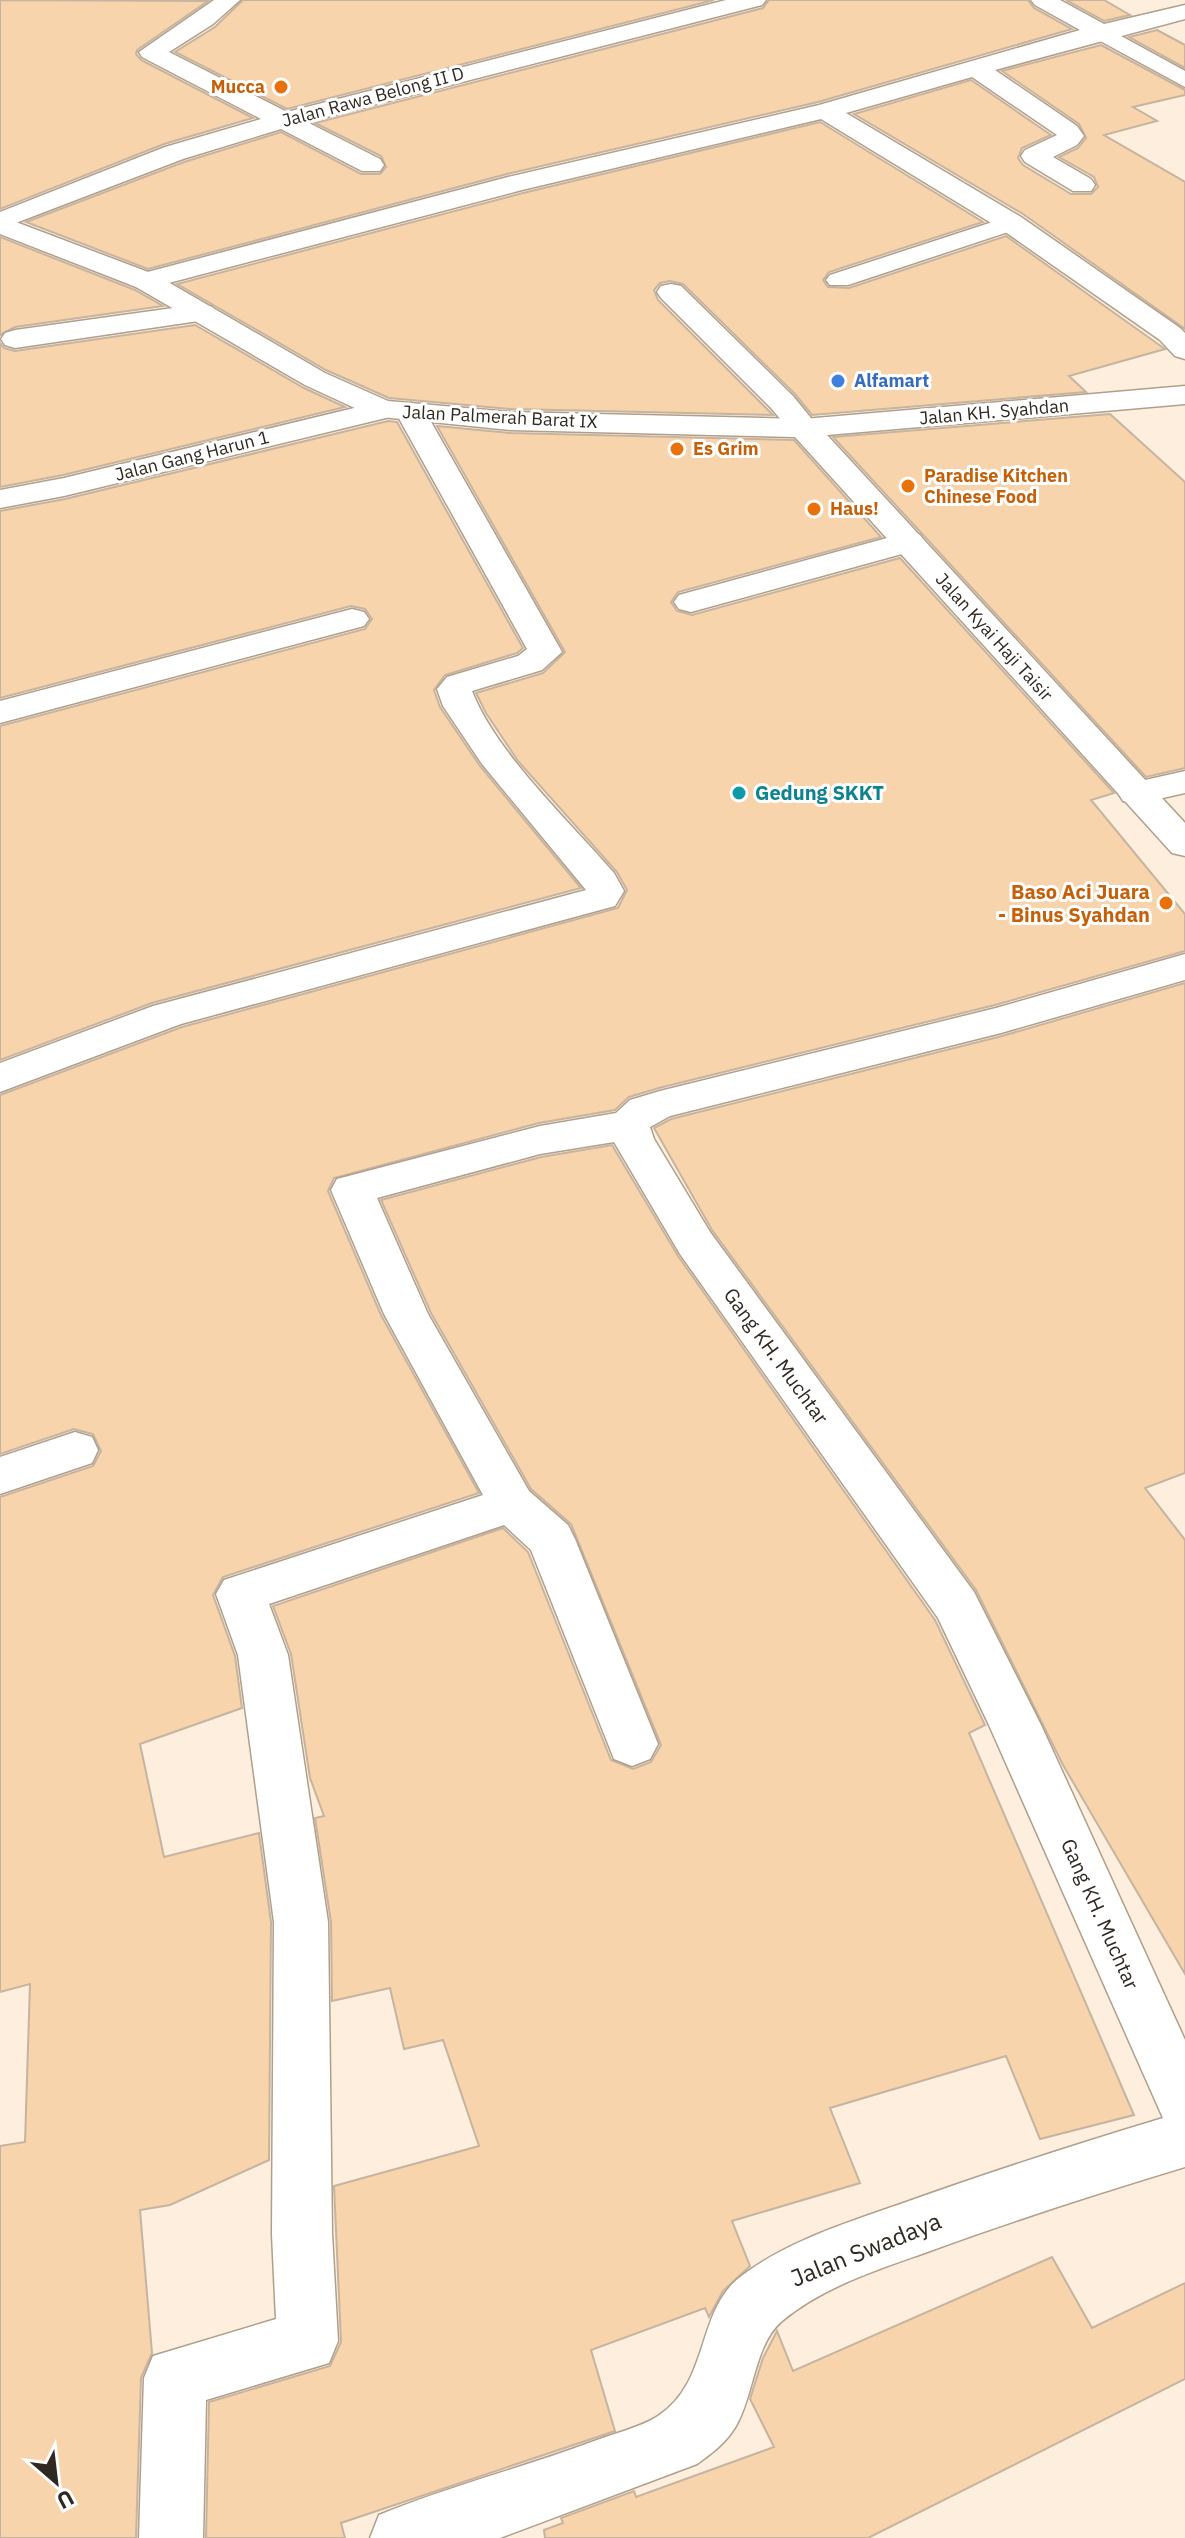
<svg xmlns="http://www.w3.org/2000/svg" width="1185" height="2538" viewBox="0 0 1185 2538" font-family="'IBM Plex Sans',sans-serif">
<style>
.building{fill:#f7d4ab;stroke:#c6b4a0;stroke-width:2}
.lines{fill:none;stroke-linecap:round;stroke-linejoin:round}
.service-casing{stroke:#b09f8b;stroke-width:3}
.minor-casing{stroke:#b09f8b;stroke-width:3}
.tertiary-casing{stroke:#b09f8b;stroke-width:3}
.service{fill:#fff;fill-rule:evenodd}
.minor{fill:#fff;fill-rule:evenodd}
.tertiary{fill:#fff;fill-rule:evenodd}
.food-dot{fill:#e8710a;stroke:#fff;stroke-width:3}
.shop-dot{fill:#3f7fe0;stroke:#fff;stroke-width:3}
.culture-dot{fill:#0f9aa8;stroke:#fff;stroke-width:3}
.labels{text-anchor:middle;stroke-width:6;stroke-linejoin:round;paint-order:stroke}
.far-food-label{font-size:18px;font-weight:bold;fill:#c56008;stroke:#fff;text-anchor:start}
.far-street-label{font-size:18px;fill:#302921;stroke:#fff}
.far-shop-label{font-size:18px;font-weight:bold;fill:#366cbe;stroke:#fff;text-anchor:start}
.culture-label{font-size:20px;font-weight:bold;fill:#0d838f;stroke:#fff;text-anchor:start}
.food-label{font-size:20px;font-weight:bold;fill:#c56008;stroke:#fff;text-anchor:end}
.street-label{font-size:20px;fill:#302921;stroke:#fff}
.near-street-label{font-size:24px;fill:#302921;stroke:#fff}
</style>
<rect width="100%" height="100%" fill="#fdeedd"/>
<g class="building">
<path d="M0,0L208,1L137,50L136,54L141,60L253,118L164,144L0,209Z"/>
<path d="M243,0H714L287,109L175,52L215,27Z"/>
<path d="M769,0H1028L1034,8L1072,29L818,102L507,174L148,269L26,222L184,162L281,132L361,174H380L386,167L381,156L315,123L763,8Z"/>
<path d="M1066,0H1104L1130,15L1104,21Z"/>
<path d="M1157,30L1185,45V68L1129,37Z"/>
<path d="M1101,45L1185,90V95L1133,107L1157,121L1104,135L1185,182V329L1023,214L854,114L971,80L1051,135L1022,148L1018,158L1023,165L1071,194H1091L1098,187L1094,177L1059,157L1078,148L1086,138L1079,124L1002,71Z"/>
<path d="M820,122L983,222L829,272L823,280L828,287L849,288L1006,236L1165,349L1069,376L1086,392L812,415L795,394L683,284L670,281L660,283L654,290L658,300L773,415L511,409L389,398L326,370L177,284L523,193Z"/>
<path d="M0,237L135,290L163,306L15,327L0,335Z"/>
<path d="M195,325L304,388L345,407L63,475L0,487V343L4,348L15,351Z"/>
<path d="M1110,414L1185,482V768L1146,777L833,437Z"/>
<path d="M388,421L397,422L523,648L517,653L445,675L434,690L440,707L480,766L581,888L152,1003L0,1060V726L365,629L372,619L365,609L351,606L0,698V511L65,499Z"/>
<path d="M437,426L511,433L794,440L881,537L678,592L671,602L677,611L692,615L900,558L1114,793L1091,800L1185,914V951L995,1005L659,1088L629,1097L615,1110L539,1123L334,1178L328,1191L381,1315L479,1493L223,1577L213,1595L235,1656L242,1708L140,1744L164,1857L259,1833L271,1922L269,2160L170,2205L140,2210L152,2353L141,2378L136,2538H0V2146L25,2142L30,1984L0,1992V1497L93,1466L101,1451L93,1434L74,1429L0,1454V1095L182,1027L618,908L627,890L617,872L518,761L486,713L476,693L543,673L565,652Z"/>
<path d="M1185,983V1473L1145,1488L1185,1540V1974L1063,1765L976,1590L712,1230L654,1128L671,1119L1002,1036Z"/>
<path d="M612,1145L678,1256L935,1620L985,1725L969,1733L1134,2115L1040,2139L1006,2056L830,2108L860,2183L732,2221L750,2266L723,2291L709,2317L705,2308L591,2350L615,2431L341,2523L345,2538H206L209,2402L330,2366L341,2342L334,2186L479,2146L443,2040L404,2049L390,1988L332,2001L331,1922L315,1818L324,1816L310,1778L291,1654L273,1606L503,1528L528,1552L611,1760L633,1769L651,1762L661,1745L571,1524L531,1489L431,1313L381,1200L541,1157Z"/>
<path d="M1052,2257L1092,2328L1185,2283V2379L868,2538H545L544,2530L563,2523L561,2518L634,2491L636,2497L774,2447L750,2399L763,2358L777,2331L793,2371Z"/>
</g>
<g class="lines">
<defs>
<g id="service">
<path d="M1101,25L1185,71V87L1093,37L1090,32L1093,27Z"/>
<path d="M1011,216L1020,218L1023,223L1020,228L848,285H830L826,280L830,275Z"/>
</g>
<g id="minor">
<path d="M214,0H240L213,24L169,52L287,112L726,0H766L762,5L307,122L380,159L384,165L380,171H362L281,129L183,159L0,229V212L165,147L261,119L142,57L139,52Z"/>
<path d="M1031,0H1060L1104,24L1185,5V19L995,70L1077,126L1084,136L1077,145L1053,157L1091,179L1095,185L1091,191H1073L1025,162L1021,156L1025,150L1057,135L972,77L846,113L1021,217L1180,328L1185,333V359L1175,356L1160,340L1001,229L821,119L522,190L146,289L136,287L132,281L136,275L508,177L819,105L1080,30L1035,5Z"/>
<path d="M671,284L681,286L793,396L819,428L815,434L804,437L793,434L771,408L661,298L657,292L661,286Z"/>
<path d="M202,304L212,307L216,313L212,319L15,348L5,345L1,339L5,333L15,330Z"/>
<path d="M383,401L394,404L398,409L411,403L422,406L562,652L542,670L472,691C496,753 570,822 614,873L624,891L615,906L181,1024L0,1092V1063L153,1006L586,890L482,764L443,706L437,689L447,677L518,656L527,649L396,413L394,416L64,496L0,508V490L64,478Z"/>
<path d="M909,532L920,535L925,542L920,549L691,612L679,609L674,602L679,595Z"/>
<path d="M352,609L364,612L369,619L364,626L0,723V701Z"/>
<path d="M1185,771V793L1136,804L1123,801L1118,793L1123,785Z"/>
<path d="M1185,954V980L1001,1033L670,1116L650,1127L654,1139L710,1232L974,1592L1041,1725L1185,2040V2167C1099,2193 1015,2220 930,2251C880,2269 824,2286 782,2321C754,2345 754,2395 736,2426C726,2443 712,2453 697,2464L500,2538H370L379,2515C450,2486 525,2467 597,2440C616,2433 641,2427 658,2416C710,2382 696,2313 739,2278C787,2240 853,2221 909,2201C993,2171 1077,2144 1163,2118L989,1725L938,1618L680,1254L614,1142L540,1154L377,1198L428,1314L529,1491L568,1525L575,1539L658,1744L650,1759L632,1766L614,1759L531,1550L504,1525L269,1604L288,1655L328,1922L332,2234L338,2341L329,2363L206,2400L203,2538H139L144,2378L153,2356L276,2319L272,2234L274,1922L238,1655L216,1594L224,1580L483,1495L384,1314L331,1190L337,1179L540,1126L616,1113L630,1100L660,1091L996,1008Z"/>
<path d="M75,1432L92,1437L98,1450L92,1463L0,1494V1457Z"/>
</g>
<path id="tertiary" d="M0,216L156,275L325,373L388,401L511,412L804,419L1185,386V404L827,435L1185,823V856L1172,853L795,437L511,430L372,416L305,385L136,287L0,234Z"/>
</defs>
<use href="#service" class="service-casing"/>
<use href="#minor" class="minor-casing"/>
<use href="#tertiary" class="tertiary-casing"/>
<use href="#service" class="service"/>
<use href="#minor" class="minor"/>
<use href="#tertiary" class="tertiary"/>
</g>
<g class="food-dot">
<circle cx="281" cy="87" r="8"/>
<circle cx="677" cy="449" r="8"/>
<circle cx="908" cy="486" r="8"/>
<circle cx="814" cy="509" r="8"/>
<circle cx="1166" cy="903" r="8"/>
</g>
<circle class="shop-dot" cx="838" cy="381" r="8"/>
<circle class="culture-dot" cx="739" cy="793" r="8"/>
<g class="labels">
<g class="far-food-label">
<text x="265" y="93" text-anchor="end">Mucca</text>
<text x="693" y="455">Es Grim</text>
<text x="924" y="482">Paradise Kitchen<tspan x="924" dy="21">Chinese Food</tspan></text>
<text x="830" y="515">Haus!</text>
</g>
<g class="far-street-label">
<text transform="translate(373 97) rotate(-15)" y="6">Jalan Rawa Belong II D</text>
<text transform="translate(994 412) rotate(-5)" y="6">Jalan KH. Syahdan</text>
<text transform="translate(500 417) rotate(3)" y="6">Jalan Palmerah Barat IX</text>
<text transform="translate(192 456) rotate(-14)" y="6">Jalan Gang Harun 1</text>
<text transform="translate(994 637) rotate(48)" y="6">Jalan Kyai Haji Taisir</text>
</g>
<g class="far-shop-label">
<text x="854" y="387">Alfamart</text>
</g>
<g class="culture-label">
<text x="755" y="800">Gedung SKKT</text>
</g>
<g class="food-label">
<text x="1150" y="899">Baso Aci Juara<tspan x="1150" dy="23">- Binus Syahdan</tspan></text>
</g>
<g class="street-label">
<text transform="translate(776 1356) rotate(54)" y="7">Gang KH. Muchtar</text>
<text transform="translate(1100 1914) rotate(66)" y="7">Gang KH. Muchtar</text>
</g>
<g class="near-street-label">
<text transform="translate(866 2250) rotate(-22)" y="8">Jalan Swadaya</text>
</g>
</g>
<g transform="translate(56 2482) rotate(152)" stroke="#ffffff" stroke-width="6" paint-order="stroke">
<path d="M0-6L14 30L0 20L-14 30Z" fill="#302921"/>
<text y="-12" font-size="22" font-weight="bold" text-anchor="middle" fill="#302921">U</text>
</g>
</svg>
